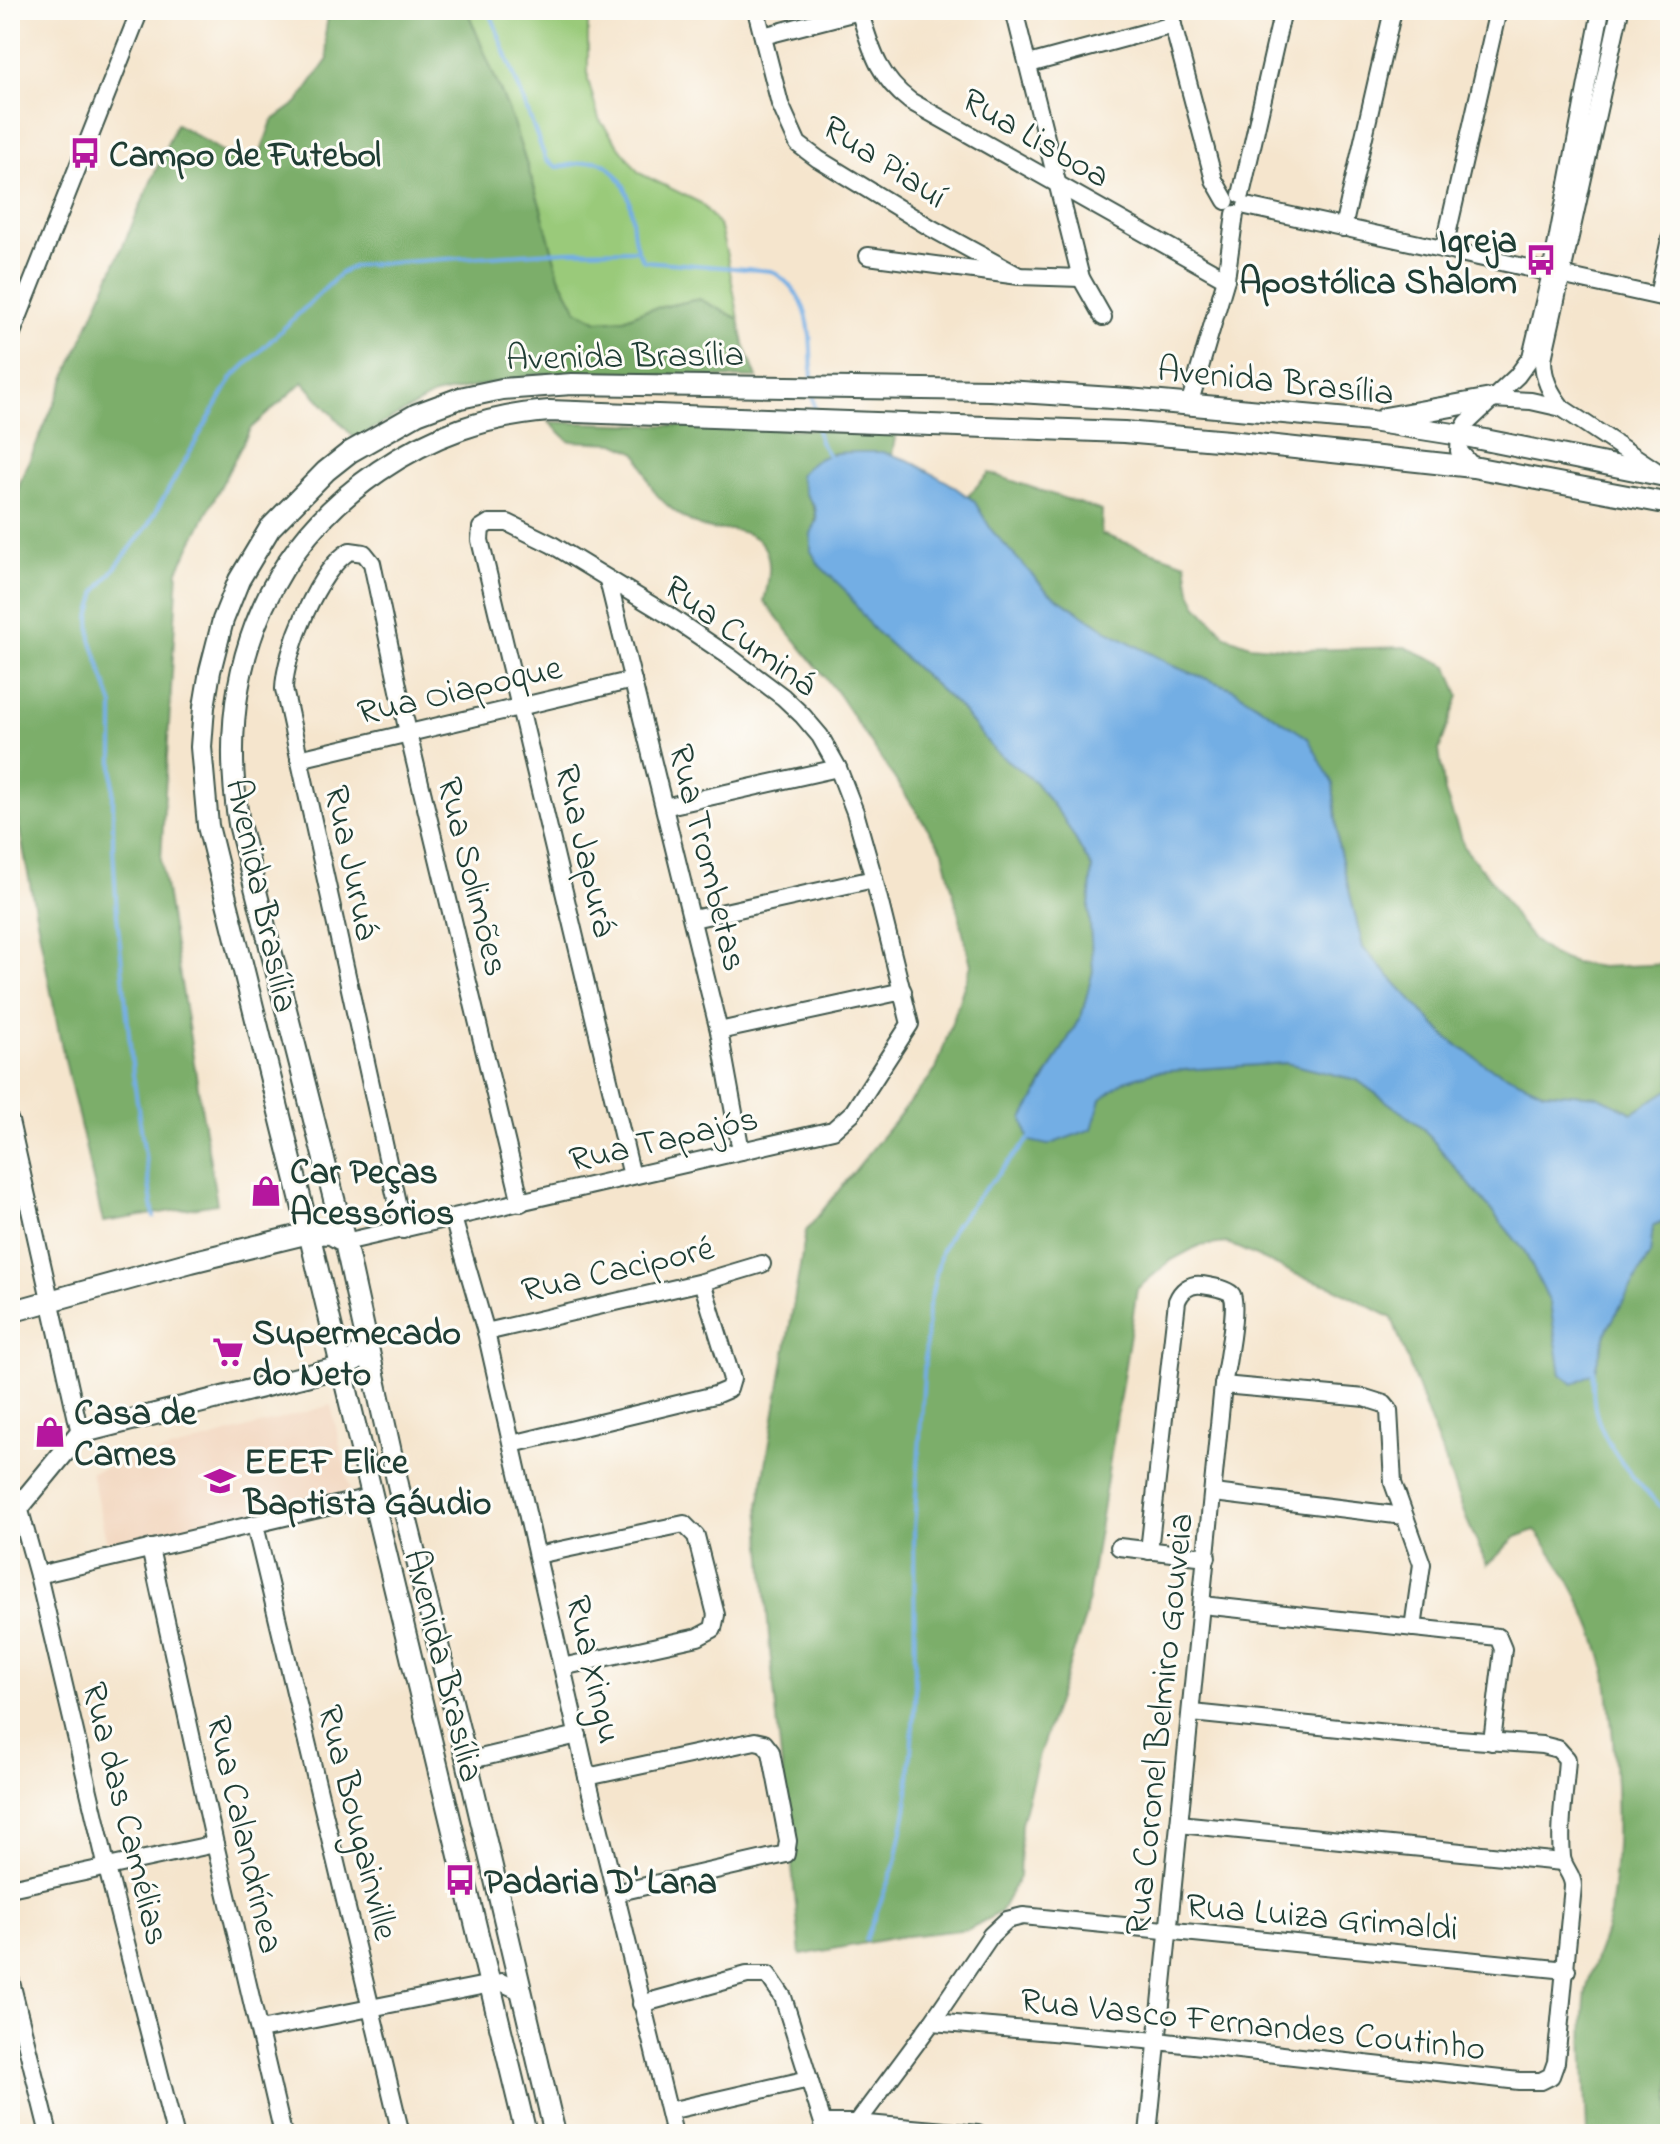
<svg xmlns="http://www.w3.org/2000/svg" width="1680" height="2144" viewBox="0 0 1680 2144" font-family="'Indie Flower',sans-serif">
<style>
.built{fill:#f2d5bd}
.green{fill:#9aca7a;stroke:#5c8457;stroke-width:2}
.forest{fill:#7bae6a;stroke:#4d764f;stroke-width:2}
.water{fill:#73aee4;stroke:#49768c;stroke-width:2}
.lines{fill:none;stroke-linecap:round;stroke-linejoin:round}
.stream{stroke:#73aee4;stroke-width:4}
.minor-casing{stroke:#3f564b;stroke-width:20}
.tertiary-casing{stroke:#3f564b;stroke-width:24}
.minor{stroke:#fff;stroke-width:16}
.tertiary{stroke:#fff;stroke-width:20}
.labels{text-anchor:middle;stroke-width:6;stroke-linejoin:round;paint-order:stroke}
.street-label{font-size:36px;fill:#1f3d34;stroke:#fdfcf7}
.poi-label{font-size:36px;font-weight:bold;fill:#1f3d34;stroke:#fdfcf7;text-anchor:start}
</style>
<rect width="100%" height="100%" fill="#fdfcf7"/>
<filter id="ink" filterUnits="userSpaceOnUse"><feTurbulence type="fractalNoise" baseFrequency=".0125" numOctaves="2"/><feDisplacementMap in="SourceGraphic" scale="16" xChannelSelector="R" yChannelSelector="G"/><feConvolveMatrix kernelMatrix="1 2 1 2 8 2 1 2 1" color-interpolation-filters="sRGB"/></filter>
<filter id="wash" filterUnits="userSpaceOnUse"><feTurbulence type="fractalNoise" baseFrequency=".006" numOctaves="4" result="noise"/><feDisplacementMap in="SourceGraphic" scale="32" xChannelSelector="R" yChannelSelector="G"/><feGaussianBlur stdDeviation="1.8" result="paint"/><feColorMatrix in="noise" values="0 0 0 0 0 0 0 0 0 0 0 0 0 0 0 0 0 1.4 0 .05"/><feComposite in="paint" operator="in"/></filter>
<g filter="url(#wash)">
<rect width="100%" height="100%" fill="#f5e5cd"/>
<path class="built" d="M331,1405L350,1490L109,1552L91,1472Z"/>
<path class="green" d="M467,10H588V80L599,119L639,173L701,203L719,225L727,256L739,319L699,299L643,311L624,319L597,321L577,310L559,276L540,205L511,117Z"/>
<g class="forest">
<path d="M329,10H467L511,117L540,205L559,276L577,310L597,321L624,319L643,311L699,299L739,319L744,344L757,378L539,374L434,395L355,439L303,382L250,429L178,570L161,860L217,1204L103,1222L60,1039L10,780V539L20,482L176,124C199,135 217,151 241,161L261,152L272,121L297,103L328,59L325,35Z"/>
<path d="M549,422L896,432L892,455L882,452L827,453L805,493C816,509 819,517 811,534L871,627L960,708L994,750L1035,782L1063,818L1092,868L1089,908L1093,971L1082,1014L1037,1093L1048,1145L1068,1137L1101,1099L1124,1081L1154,1072L1286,1063L1357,1080L1422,1127L1524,1250L1550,1302L1561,1374L1594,1372L1607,1330L1650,1254L1653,1226L1670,1218V2134H1587C1586,2090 1581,2045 1585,2000C1588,1970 1605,1943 1610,1913C1619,1849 1618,1782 1611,1719C1609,1703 1609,1686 1605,1670C1593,1620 1567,1570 1535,1530L1516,1537L1487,1565L1466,1518L1392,1318L1331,1286L1300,1276L1227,1243L1198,1246L1170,1261L1137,1289L1085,1618L1039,1755L1021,1824L1019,1877L1000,1912L969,1929L898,1937L801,1955L770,1650L759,1505L806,1231L936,1070L971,965L943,851L836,691L764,601C773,567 775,535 731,530C721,529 710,531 700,526C683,519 656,500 649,482C645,472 642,463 637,453L615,443L569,441Z"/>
<path d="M989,473L1102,511L1101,534L1186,563L1190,590L1198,606L1226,636L1250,645L1304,650L1405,647L1448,666L1459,696L1439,750L1445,793L1465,849L1494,883L1516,918L1534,941L1553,955L1574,963L1601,967L1670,964V1089L1633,1113L1597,1096L1544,1092L1489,1067L1447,1038L1363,948L1338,844L1333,784L1233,689L1178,668L1106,630L1047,591L992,531L974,501L968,496Z"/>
</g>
<path class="water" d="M882,452L908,460L949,483L974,501L992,531L1047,591L1106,630L1178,668L1233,689L1308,738L1333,784L1338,844L1363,948L1447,1038L1489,1067L1544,1092L1597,1096L1633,1113L1670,1089V1218L1653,1226L1650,1254L1607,1330L1594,1372L1573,1384L1561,1374L1550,1303L1524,1250L1422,1127L1357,1080L1286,1063L1154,1072L1124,1081L1101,1099L1092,1129L1048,1145L1029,1141L1023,1119L1082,1014L1093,971L1089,908L1092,868L1063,818L1035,782L994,750L960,708L871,627L845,590L820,566L811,551V534L817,520L815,507L805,493L799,475C825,446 845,453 882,452Z"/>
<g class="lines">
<g class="stream">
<path d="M487,10L493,20L546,160L557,167C569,166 583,162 595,161C601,161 606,165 611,169C644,201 623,235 644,261L772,271C815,298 810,337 812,381"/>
<path d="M813,394L815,413"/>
<path d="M816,425L820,442L830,457"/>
<path d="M154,1217L133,1074L117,915L113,847V706L91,639L90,617L97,591L147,527L232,378L341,273L354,266L372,264L567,251L637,250"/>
<path d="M1593,1368C1593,1383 1592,1398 1596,1413C1607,1453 1641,1487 1670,1516"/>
<path d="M866,1940L896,1861L907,1805L915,1700L914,1529L928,1311L941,1252L952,1230L975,1200L1030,1138"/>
</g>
</g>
</g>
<g filter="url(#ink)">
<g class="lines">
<defs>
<g id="minor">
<path d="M756,10L780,104L798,144L818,159L931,228L1019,276"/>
<path d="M859,10C871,48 877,76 910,101L1226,279"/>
<path d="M1014,10L1081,278L1103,317"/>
<path d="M1169,10L1214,180L1226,201"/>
<path d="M1620,10L1543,359C1543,379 1550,392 1562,408L1658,472"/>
<path d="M763,36L860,11"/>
<path d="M1029,64L1173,25"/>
<path d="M1241,195L1283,10"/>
<path d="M1246,206L1670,299"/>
<path d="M1343,228L1393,10"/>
<path d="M1444,248L1498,10"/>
<path d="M868,256L1019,276L1081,278"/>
<path d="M1658,296L1670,239"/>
<path d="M10,338L140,10"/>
<path d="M1491,399L1531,401L1562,408"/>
<path d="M1189,405L1226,279L1235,214"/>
<path d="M1473,467L1459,451L1460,435L1467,423L1517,376L1531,357L1551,273L1601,10"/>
<path d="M608,580L719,1031L741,1151"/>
<path d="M299,759L633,680"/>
<path d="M664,807L838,768"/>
<path d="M693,919L874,879"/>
<path d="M719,1031L903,991"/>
<path d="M10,1121L80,1433"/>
<path d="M453,1218L486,1332L587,1777L674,2134"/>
<path d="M403,1230L284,689C285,652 318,569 350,551L364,553L372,563L408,733L521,1203"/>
<path d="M345,1242L833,1130L853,1112L910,1024L874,879L855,812L838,768L820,736L803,716L783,697L730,657L668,615L551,544L508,523H489L481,528L480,540L632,1176"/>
<path d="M486,1332L702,1282L762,1264"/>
<path d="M1223,1385L1365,1398L1384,1404L1389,1410L1393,1483L1422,1564L1413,1628"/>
<path d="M512,1444L715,1395L729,1389L732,1379L702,1282"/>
<path d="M1214,1493L1404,1516"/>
<path d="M19,1507L38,1575L107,1868L175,2134"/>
<path d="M255,1525L401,2134"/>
<path d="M1119,1547L1207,1557"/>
<path d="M150,1548L215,1844L283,2134"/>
<path d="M537,1555L684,1524L696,1536L716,1615L713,1629L698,1637L562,1667"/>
<path d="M38,1575L370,1497"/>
<path d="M1202,1605L1498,1637L1503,1649L1492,1742"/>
<path d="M467,1761L578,1735"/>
<path d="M587,1777L755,1741L764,1743L771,1752L788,1841L786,1854L615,1893"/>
<path d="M1179,1824L1562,1862"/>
<path d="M10,1888L215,1844"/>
<path d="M10,1978L49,2134"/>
<path d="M641,2004L747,1975H768L783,1997L823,2123L824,2134"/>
<path d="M932,2022L1157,2041L1519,2081H1541L1551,2076L1556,2062L1573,1886C1573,1874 1563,1868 1562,1857C1559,1824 1565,1792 1567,1759L1558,1749L1542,1745L1417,1736L1192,1713"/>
<path d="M260,2030L501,1982L520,1991"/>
<path d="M669,2111L809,2079"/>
<path d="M823,2123H857L978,2134"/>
<path d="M857,2123L932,2022L991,1935L1007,1920L1023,1916L1567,1970"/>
<path d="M1148,2134L1223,1385C1226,1370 1238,1305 1232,1295C1228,1289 1209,1286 1202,1285C1190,1283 1181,1291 1177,1301L1149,1551"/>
</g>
<g id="tertiary">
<path d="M1385,418L1491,399"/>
<path d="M10,1312L191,1262L309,1233L331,1234L345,1242"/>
<path d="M10,1518L80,1433L341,1367L355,1360L366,1343"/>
<path d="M526,2134L309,1233L208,826L201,747L204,707L210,671L223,620L239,580L270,528L326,471L350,452L417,414L460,398L502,389L572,384L990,390L1128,399L1371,421L1460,435L1670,477"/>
<path d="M555,2134L467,1761L399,1489L345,1242L239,824C216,683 259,553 379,471C432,435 486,416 549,411L1124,432L1229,441L1473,467L1670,504"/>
</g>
</defs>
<use href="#minor" class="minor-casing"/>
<use href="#tertiary" class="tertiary-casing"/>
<use href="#minor" class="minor"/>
<use href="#tertiary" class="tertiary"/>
</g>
</g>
<defs>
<symbol id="bus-bare" viewBox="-9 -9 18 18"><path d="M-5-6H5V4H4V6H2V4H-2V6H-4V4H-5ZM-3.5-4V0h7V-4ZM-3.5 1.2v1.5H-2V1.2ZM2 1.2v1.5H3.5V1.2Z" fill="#b5179e" stroke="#fdfcf7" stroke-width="2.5" paint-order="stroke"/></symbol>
<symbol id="shop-bare" viewBox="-9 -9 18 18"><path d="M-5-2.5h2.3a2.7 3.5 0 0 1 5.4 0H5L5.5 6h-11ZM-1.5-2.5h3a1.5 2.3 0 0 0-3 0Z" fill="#b5179e" stroke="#fdfcf7" stroke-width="2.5" paint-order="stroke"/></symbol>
<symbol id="supermarket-bare" viewBox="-9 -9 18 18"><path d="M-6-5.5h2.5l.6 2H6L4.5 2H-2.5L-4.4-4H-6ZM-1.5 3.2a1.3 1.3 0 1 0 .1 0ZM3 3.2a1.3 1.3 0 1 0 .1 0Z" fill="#b5179e" stroke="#fdfcf7" stroke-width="2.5" paint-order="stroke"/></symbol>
<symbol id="school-bare" viewBox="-9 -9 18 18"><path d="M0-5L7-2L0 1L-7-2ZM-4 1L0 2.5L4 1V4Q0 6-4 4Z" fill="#b5179e" stroke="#fdfcf7" stroke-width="2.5" paint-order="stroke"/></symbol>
</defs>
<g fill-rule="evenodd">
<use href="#bus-bare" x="63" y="131" width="44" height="44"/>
<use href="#bus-bare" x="1519" y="238" width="44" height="44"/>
<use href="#shop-bare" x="244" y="1169" width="44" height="44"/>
<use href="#supermarket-bare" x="206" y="1330" width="44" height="44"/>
<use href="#shop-bare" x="28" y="1410" width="44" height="44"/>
<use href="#school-bare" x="198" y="1459" width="44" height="44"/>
<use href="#bus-bare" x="438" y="1858" width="44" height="44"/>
</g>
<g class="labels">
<g class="street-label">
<text transform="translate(1037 136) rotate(30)" y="13">Rua Lisboa</text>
<text transform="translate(886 160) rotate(33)" y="13">Rua Piauí</text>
<text transform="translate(625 354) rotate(-1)" y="13">Avenida Brasília</text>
<text transform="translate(1276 379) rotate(6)" y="13">Avenida Brasília</text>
<text transform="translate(742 634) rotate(36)" y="13">Rua Cuminá</text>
<text transform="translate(459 688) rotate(-13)" y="13">Rua Oiapoque</text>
<text transform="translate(588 850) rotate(77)" y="13">Rua Japurá</text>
<text transform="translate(710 857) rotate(76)" y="13">Rua Trombetas</text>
<text transform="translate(354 862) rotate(78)" y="13">Rua Juruá</text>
<text transform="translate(475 876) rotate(76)" y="13">Rua Solimões</text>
<text transform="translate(264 895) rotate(78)" y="13">Avenida Brasília</text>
<text transform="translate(663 1137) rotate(-13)" y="13">Rua Tapajós</text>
<text transform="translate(617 1267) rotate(-13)" y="13">Rua Caciporé</text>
<text transform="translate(446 1665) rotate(76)" y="13">Avenida Brasília</text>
<text transform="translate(596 1669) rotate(77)" y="13">Rua Xingu</text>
<text transform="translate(1157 1724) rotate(-84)" y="13">Rua Coronel Belmiro Gouveia</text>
<text transform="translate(128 1813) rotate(76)" y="13">Rua das Camélias</text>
<text transform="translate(360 1822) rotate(76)" y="13">Rua Bougainville</text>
<text transform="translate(247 1834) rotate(77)" y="13">Rua Calandrínea</text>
<text transform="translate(1322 1915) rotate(5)" y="13">Rua Luiza Grimaldi</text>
<text transform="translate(1253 2022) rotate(6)" y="13">Rua Vasco Fernandes Coutinho</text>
</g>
<g class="poi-label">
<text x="109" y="166">Campo de Futebol</text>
<text x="1517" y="252" text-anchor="end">Igreja<tspan x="1517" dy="41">Apostólica Shalom</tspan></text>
<text x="290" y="1183">Car Peças<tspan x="290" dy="41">Acessórios</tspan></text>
<text x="252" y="1344">Supermecado<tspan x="252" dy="41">do Neto</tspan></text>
<text x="74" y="1424">Casa de<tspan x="74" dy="41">Carnes</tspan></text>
<text x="244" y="1473">EEEF Elice<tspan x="244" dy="41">Baptista Gáudio</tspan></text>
<text x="484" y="1893">Padaria D' Lana</text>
</g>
</g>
<rect width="1680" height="2144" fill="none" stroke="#fdfcf7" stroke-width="40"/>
</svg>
